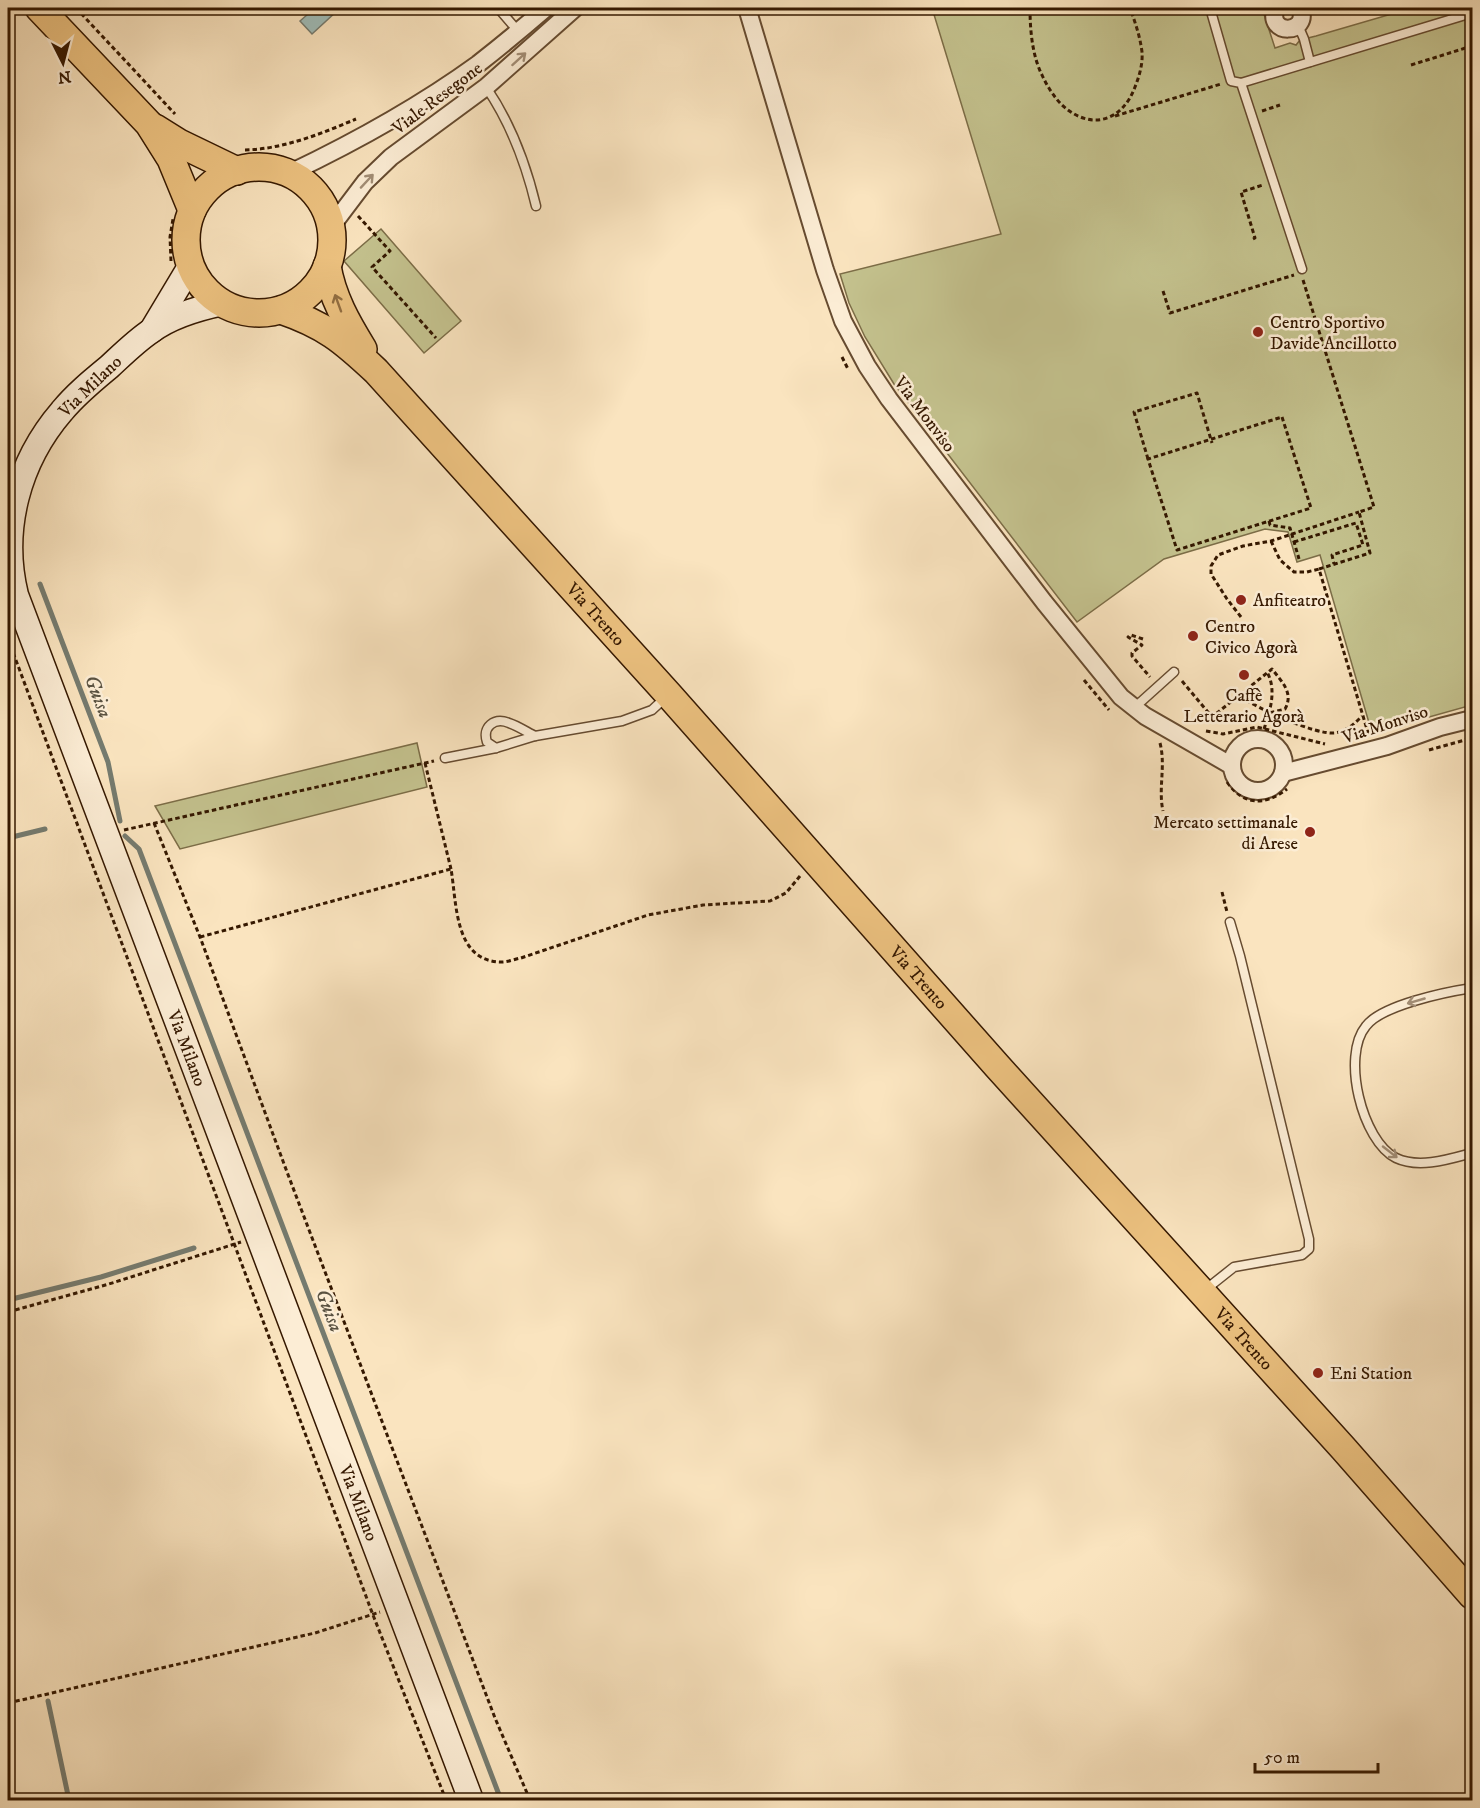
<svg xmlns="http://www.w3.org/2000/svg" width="1480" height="1808" viewBox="0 0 1480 1808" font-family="'IM FELL DW Pica',serif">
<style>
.green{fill:#c4c28e;stroke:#7c6d47;stroke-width:1.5}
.water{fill:#a0bdb9;stroke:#757b6f;stroke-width:1.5}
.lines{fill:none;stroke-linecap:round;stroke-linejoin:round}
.stream{stroke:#757b6f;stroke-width:5}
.lane-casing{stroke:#664b30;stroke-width:11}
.street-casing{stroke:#664b30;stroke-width:20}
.secondary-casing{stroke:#351800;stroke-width:27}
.primary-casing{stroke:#351800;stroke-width:30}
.path{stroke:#351800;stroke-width:3;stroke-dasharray:4.5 3;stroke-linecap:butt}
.lane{stroke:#fcedd5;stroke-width:8}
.street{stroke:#fcedd5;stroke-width:16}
.secondary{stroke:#fcedd5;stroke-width:24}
.primary{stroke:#edc280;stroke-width:27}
.oneway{stroke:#a28d75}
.oneway2{stroke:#916d40}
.poi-dot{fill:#8f2418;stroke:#fcedd5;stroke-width:2}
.labels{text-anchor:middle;stroke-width:5;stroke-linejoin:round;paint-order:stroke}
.street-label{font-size:18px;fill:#351800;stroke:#fcedd5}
.poi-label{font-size:18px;fill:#351800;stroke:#fcedd5;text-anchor:start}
.water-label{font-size:20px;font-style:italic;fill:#5a5241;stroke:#fcedd5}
</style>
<rect width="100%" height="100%" fill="#fae4bf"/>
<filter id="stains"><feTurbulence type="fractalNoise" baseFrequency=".00333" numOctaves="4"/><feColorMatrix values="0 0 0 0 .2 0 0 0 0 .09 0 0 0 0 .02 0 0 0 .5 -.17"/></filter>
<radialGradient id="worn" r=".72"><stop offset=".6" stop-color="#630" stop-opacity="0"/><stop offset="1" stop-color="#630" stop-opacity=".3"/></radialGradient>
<g class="green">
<path d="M932,8H1262L1275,48L1290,43L1296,45L1300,40L1316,36L1412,8H1472V705L1372,733L1320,555L1297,562L1288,532L1265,529L1164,559L1077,622L894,384L865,337L849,303L840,274L1001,234Z"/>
<path d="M381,229L461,321L424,353L344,261Z"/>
<path d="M417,743L427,787L180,849L155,806Z"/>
</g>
<path class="water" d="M315,8H335L338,10L312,34L300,21Z"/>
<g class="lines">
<g class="stream">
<path d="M40,584L108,762L120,821"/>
<path d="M125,836L139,849L501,1800"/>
<path d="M8,838L45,829"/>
<path d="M8,1300L101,1277L194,1248"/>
<path d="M48,1701L69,1800"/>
</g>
<defs>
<g id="lane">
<path d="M498,8L518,31"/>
<path d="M1210,8L1231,81L1241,83L1302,269"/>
<path d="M1298,25L1304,39L1310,62"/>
<path d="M1241,83L1472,13"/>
<path d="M486,87C510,122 526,164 536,206"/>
<path d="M1134,708L1174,672"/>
<path d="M496,748L487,742C482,727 494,717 509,723C518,726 527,732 535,736"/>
<path d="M445,758L496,748L535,736L622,721L652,710L667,696"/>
<path d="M1472,988C1446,992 1382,1005 1366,1026C1341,1056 1362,1141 1396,1158C1419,1169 1450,1159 1472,1153"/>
<path d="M1205,1290L1234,1267L1302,1255L1309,1249V1239L1240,956L1230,922"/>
</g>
<g id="street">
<path d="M747,8L825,270L843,321L867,366L889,399L1044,602L1121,697L1145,716L1232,766"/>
<path d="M1276,8C1265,36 1311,35 1300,8"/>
<path d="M290,173C355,142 420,106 478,64C501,46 524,27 546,8"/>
<path d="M331,227L365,182L391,157L486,87L575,8"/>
<circle cx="1258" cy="765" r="26"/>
<path d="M1283,773L1387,746L1440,727L1472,719"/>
</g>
<g id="secondary">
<path id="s1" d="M223,303C199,308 171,316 151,331C136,341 122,355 109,367C92,381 76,394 62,411C18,462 0,530 16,595L471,1800"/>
<path d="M152,330L191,265"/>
</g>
<g id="primary">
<path d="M39,8L149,124L171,159L192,210"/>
<path d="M155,128L179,143L237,171"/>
<circle cx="259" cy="240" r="73"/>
<path d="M327,266C332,297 347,323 363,349"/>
<path id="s2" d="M281,310C325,325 343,340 376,371L669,695L998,1067L1343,1448L1472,1595"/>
</g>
</defs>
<use href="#lane" class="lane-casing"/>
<use href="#street" class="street-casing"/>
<use href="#secondary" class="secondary-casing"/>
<use href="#primary" class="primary-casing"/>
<g class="path">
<path d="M76,8L175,114"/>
<path d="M1030,8C1030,29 1032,55 1042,75C1047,86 1054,97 1062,105C1090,131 1122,122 1135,87C1139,77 1143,64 1142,52C1140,36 1135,22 1130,8"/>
<path d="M1411,65L1472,46"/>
<path d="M1262,111L1280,105"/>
<path d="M1115,116L1221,84"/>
<path d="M245,150C283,149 321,134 356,119"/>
<path d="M358,216L390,251L372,267L436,338"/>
<path d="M1253,239L1255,238L1241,192L1263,185"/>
<path d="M171,261L170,237L173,219"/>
<path d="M1303,280L1374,507L1359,512L1370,553L1319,569L1369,736"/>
<path d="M1163,291L1170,313L1294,275"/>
<path d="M842,357L848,369"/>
<path d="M1282,417L1311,508L1177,550L1148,459Z"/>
<path d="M1148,459L1134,412L1197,393L1212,443"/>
<path d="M1269,521L1270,525L1290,528L1299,559"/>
<path d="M1271,541L1280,560L1294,572H1307L1319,569"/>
<path d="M1294,542L1356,523L1363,545L1332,555L1334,564"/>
<path d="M1241,617L1227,599L1211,574V566L1218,555L1243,546L1271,541L1359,512"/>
<path d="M8,639L373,1615L446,1800"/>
<path d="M1143,639L1131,635L1128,637L1142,645L1132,653V656L1150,677"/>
<path d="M1084,680L1109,710"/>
<path d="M1182,681L1212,717L1272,669C1282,682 1294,693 1285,709L1269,713"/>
<path d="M1240,696C1256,708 1315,735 1335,733C1347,731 1354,724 1362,716"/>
<path d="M1264,729C1270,711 1277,690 1267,672"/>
<path d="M1206,731L1223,734L1257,727L1325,744"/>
<path d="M1160,743C1166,766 1158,788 1163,811"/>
<path d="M1429,750L1472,738"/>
<path d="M425,763L451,869"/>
<path d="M1227,782C1244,806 1265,806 1287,789"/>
<path d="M154,823L200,937L287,1172L495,1718L530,1800"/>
<path d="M124,830L434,761"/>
<path d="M1222,892L1227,912"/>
<path d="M200,937L451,869C457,904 454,962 502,962C508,962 515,959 521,958L648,915L703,905L770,901L786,893L800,876"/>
<path d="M8,1312L109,1284L241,1242"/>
<path d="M8,1703L315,1633L380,1612"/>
</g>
<use href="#lane" class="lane"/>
<use href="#street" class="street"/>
<use href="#secondary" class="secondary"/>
<use href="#primary" class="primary"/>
</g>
<defs><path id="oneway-shaft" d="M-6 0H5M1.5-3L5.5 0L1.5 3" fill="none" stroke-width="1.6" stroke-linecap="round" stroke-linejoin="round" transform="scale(1.5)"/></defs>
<g class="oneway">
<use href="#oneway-shaft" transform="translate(519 59) rotate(-42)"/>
<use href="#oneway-shaft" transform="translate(367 181) rotate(-47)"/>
<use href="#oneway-shaft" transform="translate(1416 1001) rotate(164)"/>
<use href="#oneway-shaft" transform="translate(1390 1152) rotate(38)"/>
</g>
<use class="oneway2" href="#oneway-shaft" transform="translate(338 303) rotate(-110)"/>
<g class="poi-dot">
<circle cx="1258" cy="332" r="6"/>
<circle cx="1241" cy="600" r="6"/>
<circle cx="1193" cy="636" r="6"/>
<circle cx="1244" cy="675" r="6"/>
<circle cx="1310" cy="832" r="6"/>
<circle cx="1318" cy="1373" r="6"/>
</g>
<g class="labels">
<g class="street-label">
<text transform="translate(437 98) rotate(-37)" y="6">Viale Resegone</text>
<text transform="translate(90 386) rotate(-44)" y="6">Via Milano</text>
<text transform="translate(925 414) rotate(53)" y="6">Via Monviso</text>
<text dy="6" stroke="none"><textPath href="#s2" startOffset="442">Via Trento</textPath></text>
<text transform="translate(1385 724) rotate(-18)" y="6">Via Monviso</text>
<text dy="6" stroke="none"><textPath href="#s2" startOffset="928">Via Trento</textPath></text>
<text dy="6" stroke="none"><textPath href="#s1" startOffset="879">Via Milano</textPath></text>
<text dy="6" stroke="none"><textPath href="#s2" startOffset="1414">Via Trento</textPath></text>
<text dy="6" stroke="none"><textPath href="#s1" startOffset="1365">Via Milano</textPath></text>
</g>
<g class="poi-label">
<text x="1270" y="328">Centro Sportivo<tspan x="1270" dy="21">Davide Ancillotto</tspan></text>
<text x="1253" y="606">Anfiteatro</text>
<text x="1205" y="632">Centro<tspan x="1205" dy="21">Civico Agorà</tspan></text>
<text x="1244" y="701" text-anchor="middle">Caffè<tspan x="1244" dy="21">Letterario Agorà</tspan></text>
<text x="1298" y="828" text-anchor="end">Mercato settimanale<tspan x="1298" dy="21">di Arese</tspan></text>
<text x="1330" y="1379">Eni Station</text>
</g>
<g class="water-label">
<text transform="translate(99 696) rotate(69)" y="7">Guisa</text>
<text transform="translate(330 1310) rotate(69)" y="7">Guisa</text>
</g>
</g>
<rect width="1480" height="1808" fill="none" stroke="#fae4bf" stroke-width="30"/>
<rect x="9" y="9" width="1462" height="1790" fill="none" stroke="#351800" stroke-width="3"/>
<rect x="15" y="15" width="1450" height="1778" fill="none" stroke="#351800" stroke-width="1.5"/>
<g transform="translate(63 63) rotate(174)" stroke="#fcedd5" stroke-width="4.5" paint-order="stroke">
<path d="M0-4.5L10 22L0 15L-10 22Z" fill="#351800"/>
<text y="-9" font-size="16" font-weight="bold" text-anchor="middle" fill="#351800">N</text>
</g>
<path d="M1255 1763v9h123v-9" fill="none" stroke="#351800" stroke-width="3"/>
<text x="1264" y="1763" font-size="18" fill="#351800" stroke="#fcedd5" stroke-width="4.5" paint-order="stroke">50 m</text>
<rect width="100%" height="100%" filter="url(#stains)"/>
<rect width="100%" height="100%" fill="url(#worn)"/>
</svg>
